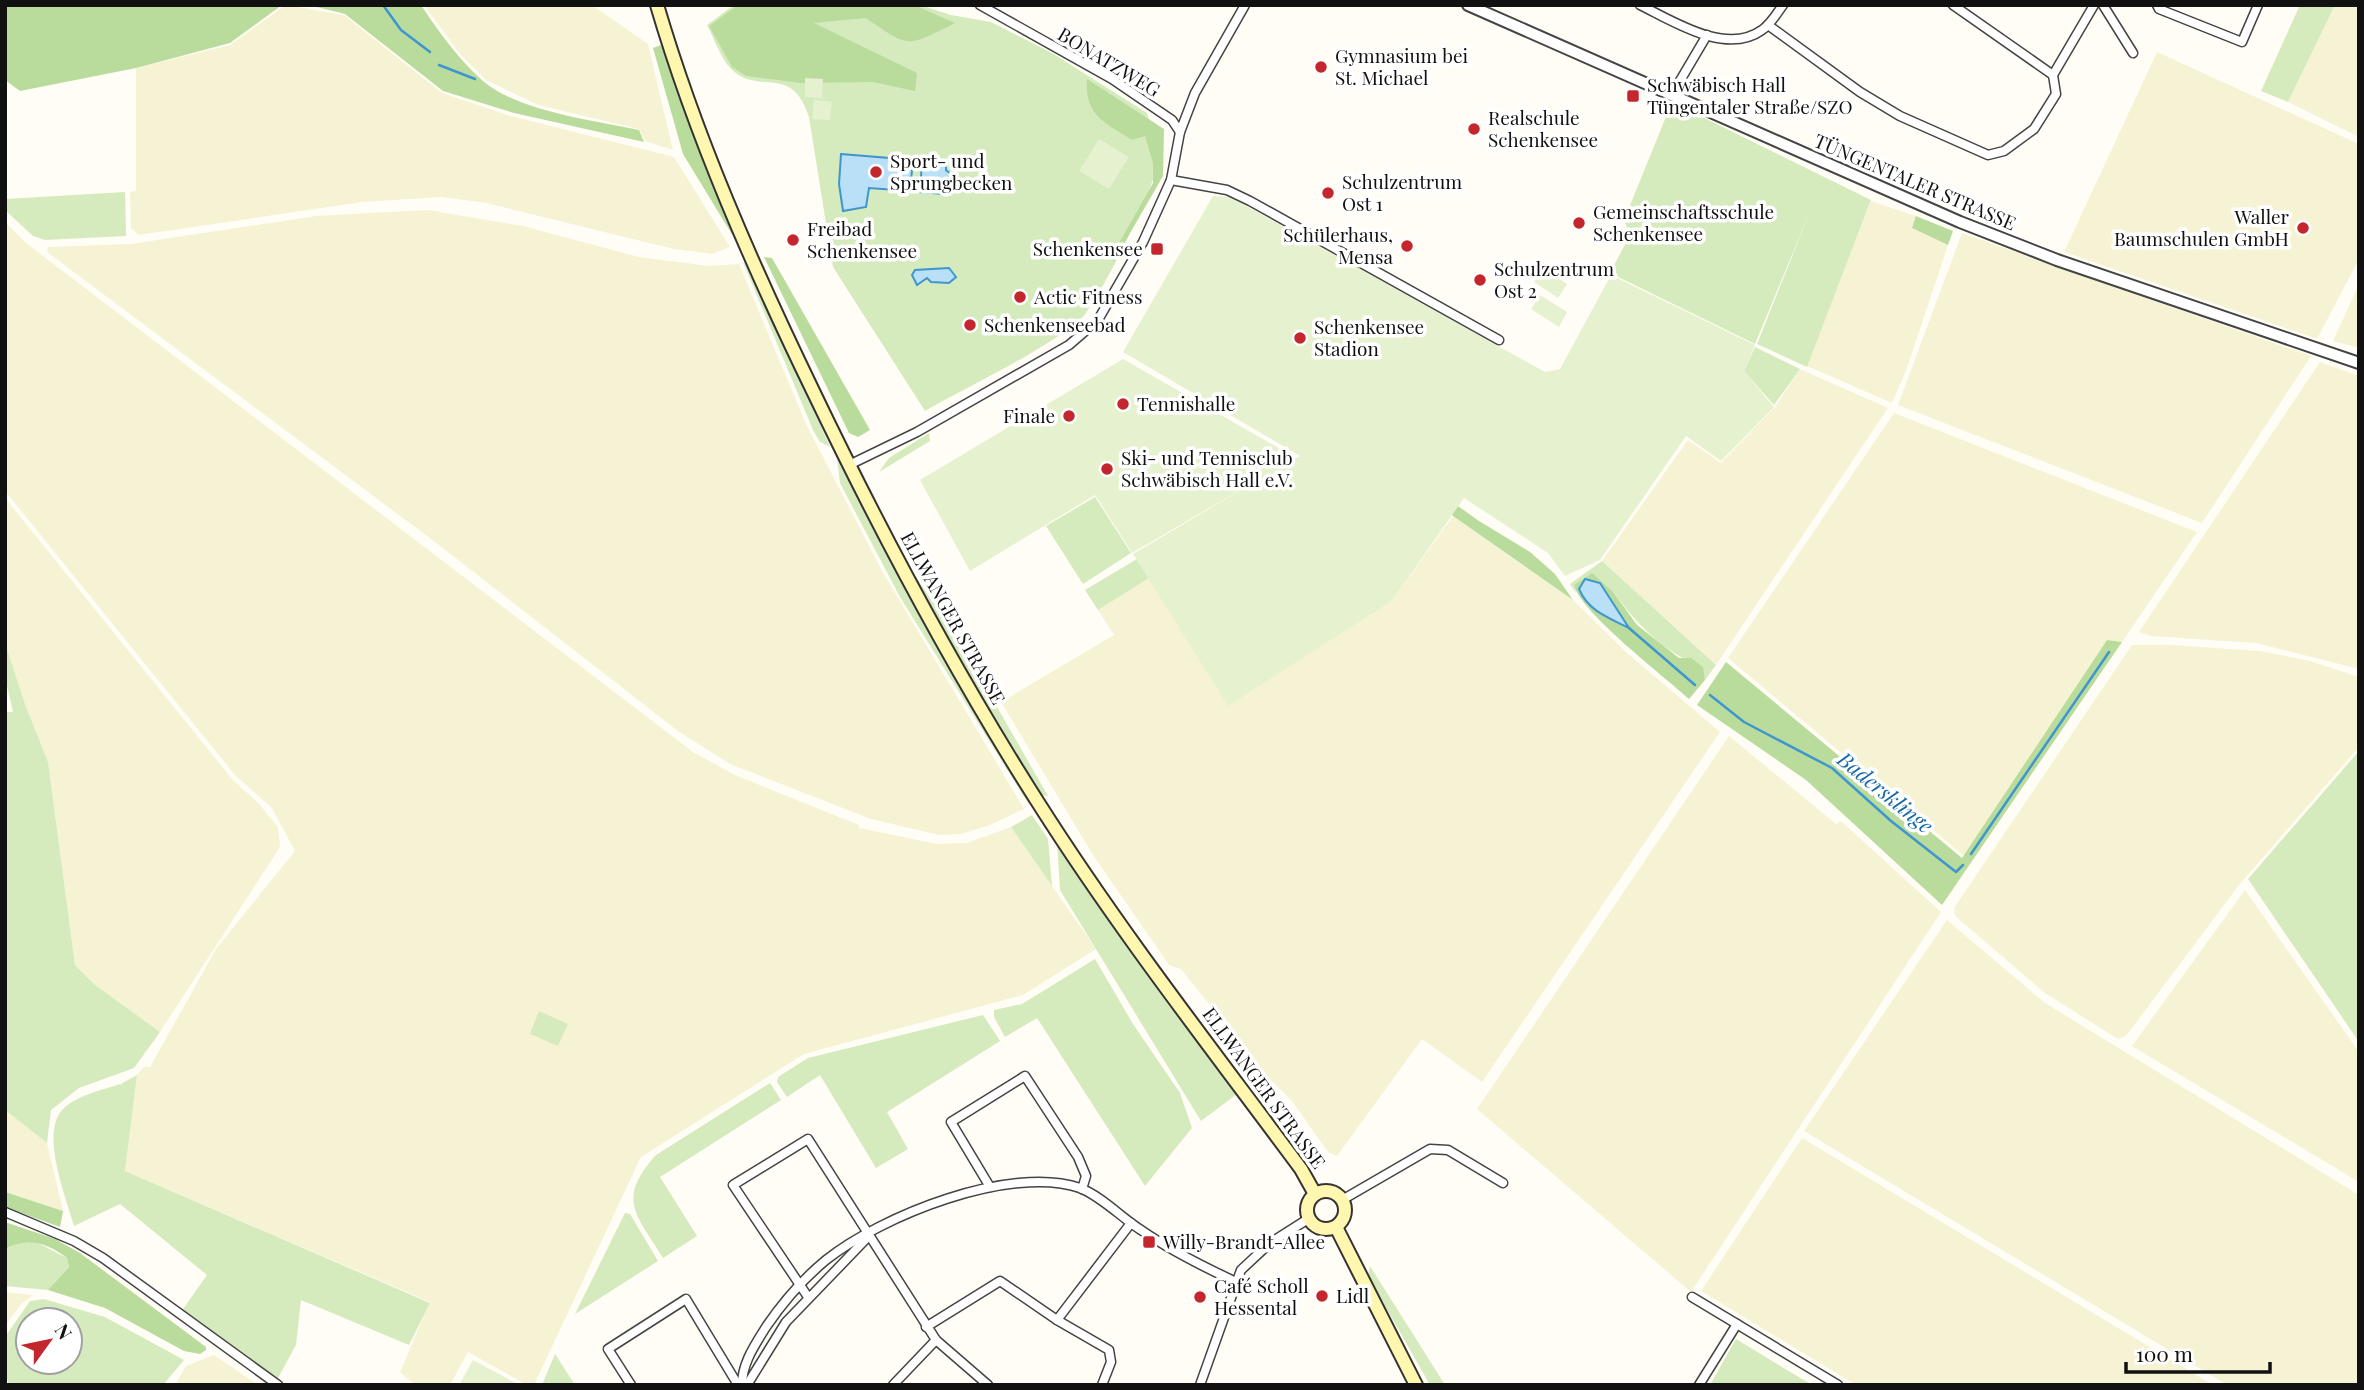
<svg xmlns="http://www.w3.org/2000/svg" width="2364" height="1390" viewBox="0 0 2364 1390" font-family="'Playfair Display',serif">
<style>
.farmland{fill:#f6f3d4}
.green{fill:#d5ebbd;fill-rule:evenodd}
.forest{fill:#b9dc9c}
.pitch{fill:#e6f2cf}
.water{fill:#b9e0f7;stroke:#3f96cf;stroke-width:2}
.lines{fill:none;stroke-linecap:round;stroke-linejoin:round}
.stream{stroke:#3f96cf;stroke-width:2.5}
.minor-casing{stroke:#444;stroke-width:11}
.tertiary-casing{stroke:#444;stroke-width:14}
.secondary-casing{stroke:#333;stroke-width:16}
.minor{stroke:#fff;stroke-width:8}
.tertiary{stroke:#fff;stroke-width:10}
.secondary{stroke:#fff6b0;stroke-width:12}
.poi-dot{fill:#c4262e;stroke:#fff;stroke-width:2.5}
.labels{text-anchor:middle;stroke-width:7;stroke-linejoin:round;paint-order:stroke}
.poi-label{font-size:19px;fill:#111;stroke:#fff;text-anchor:start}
.street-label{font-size:19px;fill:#111;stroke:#fff}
.water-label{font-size:21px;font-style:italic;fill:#1768a6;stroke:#fff}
</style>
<rect width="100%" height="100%" fill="#fffdf5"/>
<g class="farmland">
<path d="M286,5L344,15L442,93L511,116L674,157L730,247L712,254L674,249L486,203L442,197L362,202L139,235L131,228L130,192L136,191V68L230,45Z"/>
<path d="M424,5H592L648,44L673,150L645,141L639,129L538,105L486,80L460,54Z"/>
<path d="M2335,5H2359V137L2288,102Z"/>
<path d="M2157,52L2359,144V259L2317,339L2064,252Z"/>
<path d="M1871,201L1916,216L1913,228L1948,245L1907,368L1892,403L1807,366Z"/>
<path d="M428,210L523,226L639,257L709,266L739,264L806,424L882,571L1024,809L990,825L961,834L939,835L871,819L730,764L678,731L435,542L47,252L48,247L131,244L316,216Z"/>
<path d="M5,222L26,243L110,307L693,752L735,775L859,825V828L937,844L967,843L1011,827L1096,949L1023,995L804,1054L641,1157L534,1385H527L468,1352L450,1385H415L400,1372L430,1302L125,1171L137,1075L144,1067H150L216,949L295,851L272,808L235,775L5,491Z"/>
<path d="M1962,233L2311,356L2202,523L1898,405Z"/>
<path d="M2359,284V348L2333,341Z"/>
<path d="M2320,362L2359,376V669L2256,643L2150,636L2139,632Z"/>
<path d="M1800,369L1888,408L1716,665L1602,561L1688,440L1721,463L1775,407Z"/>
<path d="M1894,413L2197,532L2122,642L2107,640L1964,856L1728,658Z"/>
<path d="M5,498L232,779L259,804L278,827L280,847L160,1032L94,984L75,965L48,762L25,704L5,643Z"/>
<path d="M1453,516L1573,600L1626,652L1720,732L1482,1082L1422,1039L1337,1156L1328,1152L1292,1101L1267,1076L1181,969L1169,965L1093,855L1001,702L1114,635L1098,610L1149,578L1228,705L1392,601Z"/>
<path d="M2132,645H2170L2260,651L2310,661L2359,677V747L2239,885L2126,1036L2118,1039L2045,993L1955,916L1954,908Z"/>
<path d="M1729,736L1836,824L1841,821L1941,912L1691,1292L1477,1109Z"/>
<path d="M2245,890L2359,1052V1182L2132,1046Z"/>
<path d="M1947,920L2045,1003L2359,1195V1385H2227L1804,1131Z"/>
<path d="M5,1110L47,1143L63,1211L5,1192Z"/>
<path d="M1802,1138L2213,1385H1856L1701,1291Z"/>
<path d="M5,1292L33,1295L22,1303L5,1326Z"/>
<path d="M214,1355L258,1385H175L186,1366Z"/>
</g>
<g class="green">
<path d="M734,5H920L951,15L991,22L1052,53L1147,113C1150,127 1157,145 1158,160C1158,182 1096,308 1078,322C1037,354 971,385 925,411L833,267L809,117C791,62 760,97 731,69C721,59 714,38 707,25Z"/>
<path d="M2300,5H2335L2288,102L2261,91Z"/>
<path d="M1672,102L1871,200L1807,367L1757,344L1811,209L1755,344L1610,273L1630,235L1624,220Z"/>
<path d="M125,192L126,236L45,240L33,236L5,210V199Z"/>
<path d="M743,262L748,264L830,447L820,442L813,430Z"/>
<path d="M1755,347L1800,369L1774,405L1744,371Z"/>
<path d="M929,433L930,441L879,472L889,458Z"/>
<path d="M837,459L900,580L1027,794L1029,805L900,597L840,483Z"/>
<path d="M1095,497L1131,553L1083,584L1046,526Z"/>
<path d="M1137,559L1149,578L1098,610L1085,590Z"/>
<path d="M1602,561L1716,665L1705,680L1702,667C1663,652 1638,625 1613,592L1574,585L1576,593L1570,584Z"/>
<path d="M913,573L957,637L1048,796L1041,795L977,691Z"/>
<path d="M5,643L25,704L48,762L75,965L94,984L160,1032L134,1068L79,1088L51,1110L47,1143L5,1110V712H13L5,677Z"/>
<path d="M2359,751V1042L2248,879Z"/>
<path d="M1032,815L1048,839L1052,886L1011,827Z"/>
<path d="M1057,842L1171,1006L1237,1094L1201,1121L1060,890Z"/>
<path d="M1095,959L1133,1024L1180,1093L1192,1128L1145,1186L1037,1018L1005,1037L994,1017V1010L1022,1004Z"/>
<path d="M539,1011L568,1024L558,1046L530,1034Z"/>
<path d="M983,1015L1000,1041L887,1112L908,1149L876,1168L820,1075L787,1097L777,1082L778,1077L808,1058Z"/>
<path d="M137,1075L125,1171L430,1303L409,1345L301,1300L296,1345L278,1378L181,1312L207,1275L120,1204L74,1226C66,1196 38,1130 65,1107C79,1095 102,1090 120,1084L123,1087L121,1084Z"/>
<path d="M770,1083L781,1100L660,1177L697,1236L663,1258C636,1214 616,1200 656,1155Z"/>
<path d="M625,1213L630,1214L658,1261L575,1314Z"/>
<path d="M36,1242L67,1258L69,1267L48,1290L5,1286V1249L17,1243Z"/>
<path d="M1370,1266L1445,1385H1430L1368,1276Z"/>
<path d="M44,1299L105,1317L184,1360L163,1385H9L5,1373V1337L30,1301ZM28,1320H70V1362H28Z"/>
<path d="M1736,1339L1812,1385H1710Z"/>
<path d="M555,1354L575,1385H542Z"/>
</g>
<g class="forest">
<path d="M5,5H282L230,43L136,68L20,91L5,80Z"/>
<path d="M309,5H421C438,31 460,61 483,81C520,112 592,120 639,130L644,142L514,113L443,91L345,14Z"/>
<path d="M738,5H914L955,23C907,47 910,49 866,18L814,23L917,73L915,91L873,82L800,83L746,76L732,67L709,26Z"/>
<path d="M661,45L736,241L683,154L653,48Z"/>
<path d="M1087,79L1164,129L1163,176L1114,261L1110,259L1153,183V163L1145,136L1132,140C1105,123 1084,115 1087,79Z"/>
<path d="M1916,216L1953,231L1948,245L1912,228Z"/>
<path d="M764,257L772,258L870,430L858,437L849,433Z"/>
<path d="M1413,474L1479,521L1530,552L1555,574L1573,600L1453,516Z"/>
<path d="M1592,573L1613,592L1637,625L1679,658H1691L1703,667L1705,680L1689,699C1664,676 1581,613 1574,585Z"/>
<path d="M2107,640L2122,642L1942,905L1806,780L1697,705L1726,662L1962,858Z"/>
<path d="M5,1192L63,1211L60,1227L5,1207Z"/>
<path d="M5,1222L55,1239L80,1253L206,1347V1350L200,1354L184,1351L105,1308L48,1290L69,1267L67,1258C47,1243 28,1237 5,1249Z"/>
</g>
<g class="pitch">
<path d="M805,78L823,79L822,98L805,97Z"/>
<path d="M814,100L832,102L830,120L812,119Z"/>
<path d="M1099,139L1129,157L1109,189L1079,171Z"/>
<path d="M1213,196L1230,197L1545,372L1560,369L1611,275L1755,345L1744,371L1774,407L1721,461L1686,436L1600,560L1565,576L1548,553L1464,498L1392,601L1228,706L1133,554L1268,474L1132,553L1095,495L970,571L920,480L1123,359L1296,458L1300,456L1123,352Z"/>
<path d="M1543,268L1567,284L1558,298L1534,282Z"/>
<path d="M1540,295L1567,312L1559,327L1531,309Z"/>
<path d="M473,1360L519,1385H459Z"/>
</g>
<g class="water">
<path d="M841,154L913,160L910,191L869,188L866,207L843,211L839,184Z"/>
<path d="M931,160L946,161V170L952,175L950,182L945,183L944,194L920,192L922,162L930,163Z"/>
<path d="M949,268L956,277L949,283L931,282L927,278L917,285L912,275L915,270Z"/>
<path d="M1585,579L1600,583L1629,628C1609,618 1588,611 1579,589Z"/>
</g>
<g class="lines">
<g class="stream">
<path d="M383,5L401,30L430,52"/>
<path d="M439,65L475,79"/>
<path d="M1629,628L1695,685"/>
<path d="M1710,695L1744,722L1832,768L1891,821L1956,872L1963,865"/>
<path d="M1971,854L2109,652"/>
</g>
<defs>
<g id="minor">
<path d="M980,5L1112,79L1172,120L1180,132"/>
<path d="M1640,5C1673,21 1726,56 1762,30C1771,24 1777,13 1783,5"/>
<path d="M1953,5L2053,75"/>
<path d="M2103,5L2133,53"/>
<path d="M2157,5L2159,9L2242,42L2258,5"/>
<path d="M1768,25L1860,92L1900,116L1988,155L2004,151L2034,129L2056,94L2053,75"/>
<path d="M2053,75L2094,5"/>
<path d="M1671,96L1707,35"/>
<path d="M1171,180L1227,190L1250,201L1499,340"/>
<path d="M849,465L917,432L1069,345L1098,320L1143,242L1171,180L1180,132L1195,93L1245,5"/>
<path d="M990,1187L951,1122L1025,1076L1078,1157L1086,1176L1082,1189"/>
<path d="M1342,1200L1430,1149L1448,1150L1503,1183"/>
<path d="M5,1212L74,1241L103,1258L278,1385"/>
<path d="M808,1297L733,1185L808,1139L936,1340L988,1385"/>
<path d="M1692,1297L1838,1385"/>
<path d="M1057,1320L1131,1223"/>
<path d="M926,1327L1000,1281L1057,1320L1109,1350L1111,1362L1102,1385"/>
<path d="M631,1385L608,1349L686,1299L738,1385"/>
<path d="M742,1385C742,1363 755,1345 766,1327C783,1302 803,1279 826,1260C881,1216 1011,1164 1080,1188C1101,1196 1122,1218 1141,1230C1170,1250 1202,1266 1234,1281"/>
<path d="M747,1385L786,1322L867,1238"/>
<path d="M893,1385L936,1340"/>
<path d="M1200,1385L1241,1270L1270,1243L1308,1219"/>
<path d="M1699,1385L1737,1324"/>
</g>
<path id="tertiary" d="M1468,5L1960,222L2057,260L2359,363"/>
<g id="secondary">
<path d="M657,5C696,138 753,267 813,391C881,533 954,671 1039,804C1119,930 1212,1049 1301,1169L1315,1194"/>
<circle cx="1326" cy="1210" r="19"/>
<path d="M1336,1227L1416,1385"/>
</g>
</defs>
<use href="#minor" class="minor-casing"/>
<use href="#tertiary" class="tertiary-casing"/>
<use href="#secondary" class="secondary-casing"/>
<use href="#minor" class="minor"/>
<use href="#tertiary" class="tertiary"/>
<use href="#secondary" class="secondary"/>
</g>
<g class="poi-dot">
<circle cx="1321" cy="67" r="7"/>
<rect x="1626" y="89" width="14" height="14" rx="3.5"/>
<circle cx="1474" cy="129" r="7"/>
<circle cx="876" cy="172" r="7"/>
<circle cx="1328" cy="193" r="7"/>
<circle cx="1579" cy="223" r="7"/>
<circle cx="2303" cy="228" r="7"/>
<circle cx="793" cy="240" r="7"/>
<circle cx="1407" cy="246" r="7"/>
<rect x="1150" y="242" width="14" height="14" rx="3.5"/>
<circle cx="1480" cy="280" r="7"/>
<circle cx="1020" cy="297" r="7"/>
<circle cx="970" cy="325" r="7"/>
<circle cx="1300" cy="338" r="7"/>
<circle cx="1123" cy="404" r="7"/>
<circle cx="1069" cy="416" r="7"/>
<circle cx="1107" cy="469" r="7"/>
<rect x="1142" y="1235" width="14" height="14" rx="3.5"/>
<circle cx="1322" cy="1296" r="7"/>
<circle cx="1200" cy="1297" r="7"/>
</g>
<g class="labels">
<g class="poi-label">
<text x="1335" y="63">Gymnasium bei<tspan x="1335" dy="22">St. Michael</tspan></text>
<text x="1647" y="92">Schwäbisch Hall<tspan x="1647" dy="22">Tüngentaler Straße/SZO</tspan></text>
<text x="1488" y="125">Realschule<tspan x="1488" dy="22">Schenkensee</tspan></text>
<text x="890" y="168">Sport- und<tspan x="890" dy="22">Sprungbecken</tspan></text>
<text x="1342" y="189">Schulzentrum<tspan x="1342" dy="22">Ost 1</tspan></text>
<text x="1593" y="219">Gemeinschaftsschule<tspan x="1593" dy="22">Schenkensee</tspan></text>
<text x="2289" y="224" text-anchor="end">Waller<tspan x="2289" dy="22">Baumschulen GmbH</tspan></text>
<text x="807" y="236">Freibad<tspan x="807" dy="22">Schenkensee</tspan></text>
<text x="1393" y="242" text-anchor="end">Schülerhaus,<tspan x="1393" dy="22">Mensa</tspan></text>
<text x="1143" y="256" text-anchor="end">Schenkensee</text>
<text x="1494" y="276">Schulzentrum<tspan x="1494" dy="22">Ost 2</tspan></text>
<text x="1034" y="304">Actic Fitness</text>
<text x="984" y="332">Schenkenseebad</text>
<text x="1314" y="334">Schenkensee<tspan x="1314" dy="22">Stadion</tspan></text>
<text x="1137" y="411">Tennishalle</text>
<text x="1055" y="423" text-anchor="end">Finale</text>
<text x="1121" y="465">Ski- und Tennisclub<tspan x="1121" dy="22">Schwäbisch Hall e.V.</tspan></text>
<text x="1163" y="1249">Willy-Brandt-Allee</text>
<text x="1214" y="1293">Café Scholl<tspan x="1214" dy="22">Hessental</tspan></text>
<text x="1336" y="1303">Lidl</text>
</g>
<g class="street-label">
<text transform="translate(1109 62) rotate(31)" y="7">BONATZWEG</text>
<text transform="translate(1915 182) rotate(23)" y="7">TÜNGENTALER STRASSE</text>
<text transform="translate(953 618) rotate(61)" y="7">ELLWANGER STRASSE</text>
<text transform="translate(1264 1088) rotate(54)" y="7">ELLWANGER STRASSE</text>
</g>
<g class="water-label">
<text transform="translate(1885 793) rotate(39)" y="7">Badersklinge</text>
</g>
</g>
<rect width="2364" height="1390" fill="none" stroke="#111111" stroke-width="14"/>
<g transform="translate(49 1341) rotate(57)"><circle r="33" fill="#ffffff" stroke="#a0a0a0" stroke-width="2"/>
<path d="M0-5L12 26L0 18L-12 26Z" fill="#c4262e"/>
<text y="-10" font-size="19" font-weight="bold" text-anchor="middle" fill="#111111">N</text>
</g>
<path d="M2126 1362v10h144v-10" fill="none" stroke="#111111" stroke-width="3.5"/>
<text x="2136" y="1362" font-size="21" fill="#111111" stroke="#ffffff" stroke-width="5" paint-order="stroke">100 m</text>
</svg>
